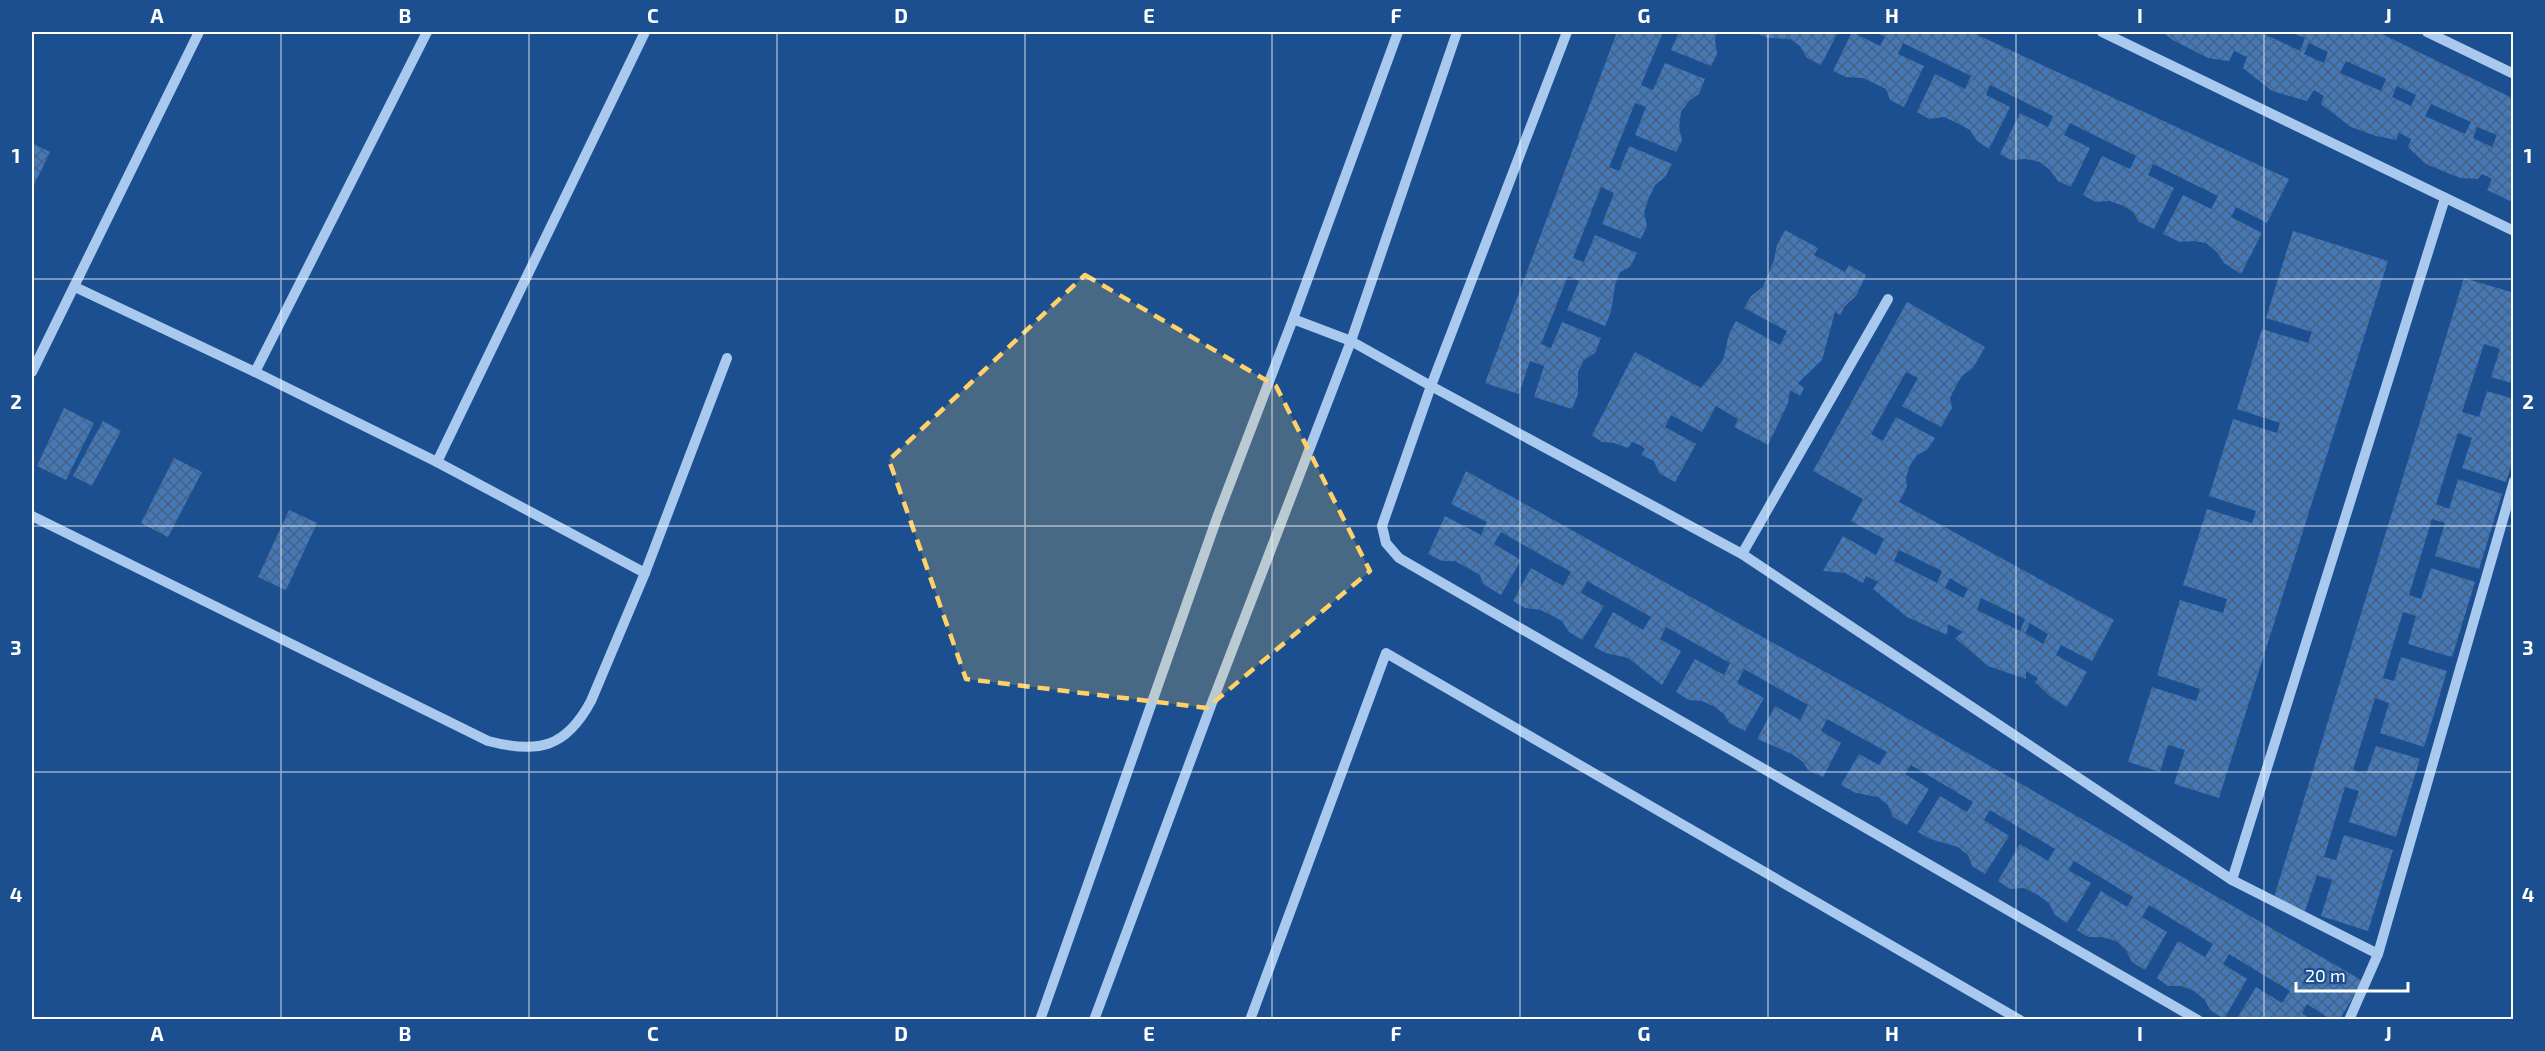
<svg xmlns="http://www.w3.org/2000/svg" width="2545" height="1051" viewBox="0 0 2545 1051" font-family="'Exo 2',sans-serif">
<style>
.building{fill:url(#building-cross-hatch);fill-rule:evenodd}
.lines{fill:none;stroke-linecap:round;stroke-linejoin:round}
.minor{stroke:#a9c9ee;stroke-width:10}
.marked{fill:#ffd166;fill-opacity:0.2;stroke:#ffd166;stroke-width:4.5;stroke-dasharray:12 8;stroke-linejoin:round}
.grid{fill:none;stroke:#fff;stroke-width:1.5;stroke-opacity:0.55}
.neatline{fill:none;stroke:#fff;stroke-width:2}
.grid-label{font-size:20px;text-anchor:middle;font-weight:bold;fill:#fff}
</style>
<defs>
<pattern id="building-cross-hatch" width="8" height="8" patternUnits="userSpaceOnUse" patternTransform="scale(1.5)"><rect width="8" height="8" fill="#4478b7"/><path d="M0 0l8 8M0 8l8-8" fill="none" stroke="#486282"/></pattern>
</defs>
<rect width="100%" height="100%" fill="#1b4f8f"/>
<g class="building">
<path d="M1617,32H1663L1641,85L1653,90L1665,63L1705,79L1699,94L1689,101L1681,112L1679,127L1682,141L1676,152L1635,135L1646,107L1635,103L1609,167L1619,171L1629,146L1672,164L1665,177L1655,185L1649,198L1644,212L1647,226L1641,239L1602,224L1614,193L1601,187L1573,258L1584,262L1595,235L1637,253L1630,267L1620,272L1615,285L1611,312L1605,326L1567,310L1579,281L1568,276L1541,344L1551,348L1562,322L1601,338L1595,353L1584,360L1578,372V394L1572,409L1534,397L1544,366L1530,361L1519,394L1485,383Z"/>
<path d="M1679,32H1717L1715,40L1717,54L1711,66L1671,50Z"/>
<path d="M1754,32H1838L1821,65L1807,58L1800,46L1790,39L1767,38Z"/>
<path d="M1852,32L1880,46L1885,37L1875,32H1971L2289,179L2267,223L2236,207L2231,217L2262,233L2241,274L2224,263L2217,252L2206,243L2194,241L2180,242L2163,234L2183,195L2211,209L2218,196L2153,164L2148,175L2174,188L2154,229L2139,222L2133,212L2122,205L2109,201L2096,202L2083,195L2102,156L2130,169L2136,156L2070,123L2064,135L2090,148L2071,187L2058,181L2050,170L2040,162L2026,159L2011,160L2000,154L2020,113L2048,127L2053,116L1990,85L1986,95L2010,107L1989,149L1977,141L1970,130L1957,123L1944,117L1929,119L1917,112L1935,74L1965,89L1971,76L1903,43L1898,54L1924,66L1904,107L1890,100L1886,89L1863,78L1846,77L1833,71Z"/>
<path d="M2163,32H2260L2300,51L2305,38L2290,32H2378L2514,99V203L2487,190L2492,179L2482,174L2478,179L2460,178L2426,164L2408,147L2411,139L2399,133L2396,140L2376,136L2351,127L2321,104L2324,96L2314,90L2307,101L2272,91L2243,68L2247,57L2234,51L2229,61L2208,58L2171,39ZM2309,43L2328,52L2324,63L2304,54ZM2346,61L2386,79L2381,91L2340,73ZM2397,86L2416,95L2411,106L2392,97ZM2431,104L2471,122L2465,134L2425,116ZM2477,127L2497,135L2492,147L2473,138Z"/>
<path d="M32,143L50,152L32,189Z"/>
<path d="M1785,230L1818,248L1814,255L1845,272L1849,265L1866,275L1856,296L1845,306L1840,315L1835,312L1822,360L1798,383L1804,388L1800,396L1790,390L1788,403L1768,445L1734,427L1738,419L1716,406L1702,432L1671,415L1665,427L1696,444L1675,482L1659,473L1654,461L1641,455L1645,449L1640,445L1632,442L1628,448L1614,443L1602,442L1592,435L1635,352L1701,388L1723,360L1729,334L1736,321L1780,345L1787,331L1744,308L1751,296L1763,287L1774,260L1777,245Z"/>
<path d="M2293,231L2388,261L2219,798L2174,784L2185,750L2168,745L2160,772L2128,762L2152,687L2196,701L2200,689L2157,675L2180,600L2223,613L2227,599L2183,585L2207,509L2252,523L2256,511L2209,496L2233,419L2277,433L2280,423L2237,409L2262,329L2308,343L2312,332L2266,318Z"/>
<path d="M2464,278L2514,293V384L2491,377L2500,349L2484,344L2462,412L2479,417L2487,391L2514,399V457L2506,482L2462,468L2472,438L2458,433L2436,504L2449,509L2458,479L2502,494L2479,569L2435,556L2445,523L2432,519L2409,595L2421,599L2431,568L2475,582L2452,657L2408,644L2416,616L2403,612L2383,678L2394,681L2401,657L2447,671L2424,747L2380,733L2389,703L2375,698L2353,770L2366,774L2376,746L2420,759L2396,837L2349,822L2359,791L2345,787L2324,857L2336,860L2344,835L2393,850L2368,931L2321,916L2332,880L2317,875L2305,911L2274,897Z"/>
<path d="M1907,302L1985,347L1973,368L1963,375L1957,384L1950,398L1952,408L1941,427L1902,406L1918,378L1906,372L1871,434L1883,441L1896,417L1935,438L1927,450L1917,455L1910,465L1906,478L1907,487L1899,502L2114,620L2092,661L2061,645L2056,655L2087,672L2067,707L2051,697L2035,682L2038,678L2026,671V679L1988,666L1955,638L1963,632L1948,624L1947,635L1907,617L1873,589L1878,582L1866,576L1863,583L1845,573L1823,571L1843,536L1876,555L1884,539L1851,521L1863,499L1813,471ZM1899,550L1942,571L1937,583L1894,561ZM1950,578L1968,589L1963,598L1945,588ZM1981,598L2025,619L2020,631L1977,610ZM2030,623L2048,634L2043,644L2025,633Z"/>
<path d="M64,408L94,423L66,480L37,466Z"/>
<path d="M103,421L121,431L92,486L73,476Z"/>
<path d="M174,458L202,472L168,537L141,523Z"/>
<path d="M1466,471L1879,702L2363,981L2339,1020H2332L2307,1004L2302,1013L2311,1020H2236L2256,987L2282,1003L2290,991L2229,954L2223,964L2247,979L2224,1019L2210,1010L2205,1000L2194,991L2181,986H2168L2157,978L2178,941L2205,957L2213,944L2149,905L2142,917L2167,932L2145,970L2132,962L2126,950L2116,941L2102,937H2088L2077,930L2101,891L2127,907L2133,897L2074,861L2068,870L2091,883L2067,923L2055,915L2049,903L2038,895L2024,888L2010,889L1998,881L2020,844L2048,861L2055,849L1990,810L1984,820L2009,836L1985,874L1972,866L1968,855L1958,847L1930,839L1918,832L1940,796L1967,812L1973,802L1911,765L1905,774L1929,789L1907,825L1893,817L1888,805L1878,797L1856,793L1841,785L1859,754L1879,765L1887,752L1827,719L1821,731L1841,743L1823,777L1808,770L1803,762L1792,754L1757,739L1775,706L1800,720L1808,705L1744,669L1737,683L1764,698L1745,731L1729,723L1724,714L1713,706L1702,701L1689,700L1676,692L1695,659L1724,675L1730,663L1666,627L1660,639L1681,651L1662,685L1628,658L1606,653L1594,647L1613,612L1643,630L1651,617L1587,581L1581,593L1604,606L1582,640L1569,632L1562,621L1541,610L1525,608L1513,601L1531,568L1563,586L1571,572L1501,532L1494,544L1521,560L1501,595L1483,584L1480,575L1455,561H1442L1428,554L1445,516L1481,535L1487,522L1451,504Z"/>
<path d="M289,510L317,523L286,590L258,577Z"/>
</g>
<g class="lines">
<g class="minor">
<path d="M1567,32L1431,386L1382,526L1386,543L1399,558L2198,1020"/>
<path d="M2102,32L2514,231"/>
<path d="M2427,32L2514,74"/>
<path d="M75,287L255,372L437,462L645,573"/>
<path d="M1293,319L1351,341L1431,386L1742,554L2232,880L2378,954"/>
<path d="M32,372L199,32"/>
<path d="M255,372L427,32"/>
<path d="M437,462L645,32"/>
<path d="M32,516L488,741C538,754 566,748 591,701L645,573L727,358"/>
<path d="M1742,554L1888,299"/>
<path d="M2232,880L2445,198"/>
<path d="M1040,1020L1218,515L1293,319L1398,32"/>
<path d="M1094,1020L1213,700L1351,341L1457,32"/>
<path d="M1250,1020L1386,653L2020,1020"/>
<path d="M2349,1020L2378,954L2514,481"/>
</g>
</g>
<path class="marked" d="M1085,275L1276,386L1370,571L1207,708L966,679L889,460Z"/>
<path class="grid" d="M281,32V1020M529,32V1020M777,32V1020M1025,32V1020M1272,32V1020M1520,32V1020M1768,32V1020M2016,32V1020M2264,32V1020M32,279H2514M32,526H2514M32,772H2514"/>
<rect width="2545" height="1051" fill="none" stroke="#1b4f8f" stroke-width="66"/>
<path d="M2296 982v9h112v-9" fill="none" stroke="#ffffff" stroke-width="3"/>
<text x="2305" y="982" font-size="18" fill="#ffffff" stroke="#1b4f8f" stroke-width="4.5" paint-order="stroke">20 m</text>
<rect x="33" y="33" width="2479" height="985" class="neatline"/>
<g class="grid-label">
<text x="157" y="23">A</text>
<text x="405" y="23">B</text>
<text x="653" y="23">C</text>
<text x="901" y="23">D</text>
<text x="1149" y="23">E</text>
<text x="1396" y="23">F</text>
<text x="1644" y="23">G</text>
<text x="1892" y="23">H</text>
<text x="2140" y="23">I</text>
<text x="2388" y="23">J</text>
<text x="16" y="163">1</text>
<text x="2528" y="163">1</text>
<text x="16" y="409">2</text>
<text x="2528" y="409">2</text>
<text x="16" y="655">3</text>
<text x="2528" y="655">3</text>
<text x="16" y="902">4</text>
<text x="2528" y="902">4</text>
<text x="157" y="1041">A</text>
<text x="405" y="1041">B</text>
<text x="653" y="1041">C</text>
<text x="901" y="1041">D</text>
<text x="1149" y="1041">E</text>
<text x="1396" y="1041">F</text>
<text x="1644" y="1041">G</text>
<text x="1892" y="1041">H</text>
<text x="2140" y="1041">I</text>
<text x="2388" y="1041">J</text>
</g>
</svg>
